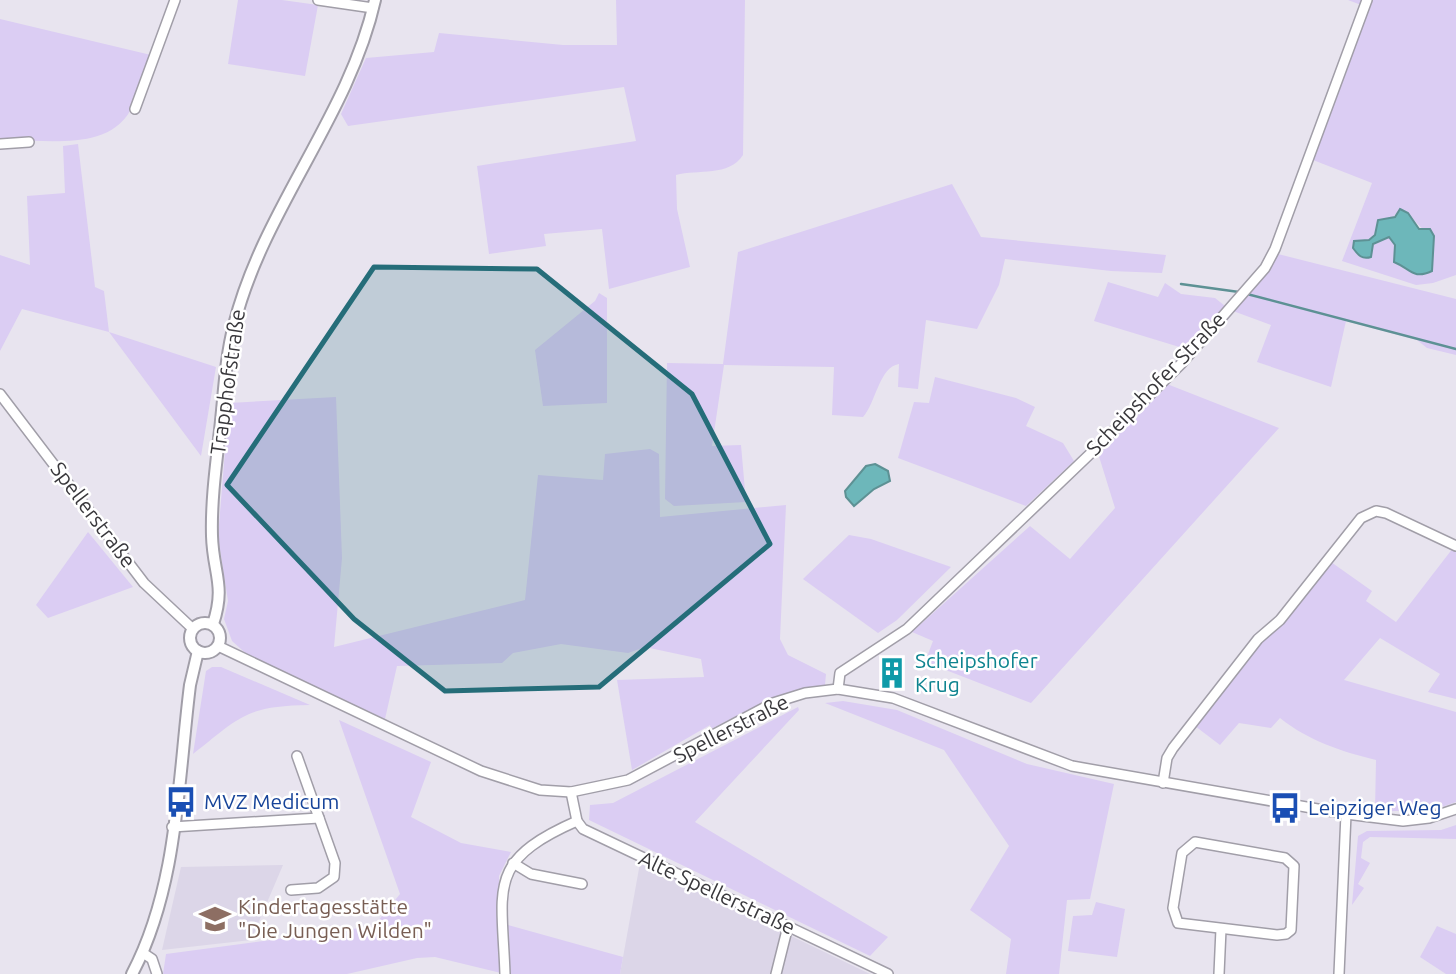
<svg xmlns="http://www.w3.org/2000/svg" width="1456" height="974" viewBox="0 0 1456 974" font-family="Ubuntu,sans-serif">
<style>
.built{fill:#dcd6e8}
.green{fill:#dbcdf3;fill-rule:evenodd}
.water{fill:#6db7ba;stroke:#5d9194;stroke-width:2}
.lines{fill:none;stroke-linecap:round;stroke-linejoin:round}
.stream{stroke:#5d9194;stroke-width:2.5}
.minor-casing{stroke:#a19ea8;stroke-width:12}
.tertiary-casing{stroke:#a19ea8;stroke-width:14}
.minor{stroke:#fff;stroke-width:9}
.tertiary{stroke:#fff;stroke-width:10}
.marked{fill:#256d79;fill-opacity:0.2;stroke:#256d79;stroke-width:5;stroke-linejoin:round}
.labels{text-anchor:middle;stroke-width:5;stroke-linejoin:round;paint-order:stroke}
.street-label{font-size:21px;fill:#39383c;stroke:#fff}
.culture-label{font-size:21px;fill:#0d838f;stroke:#fff;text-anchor:start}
.transit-label{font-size:21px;fill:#164399;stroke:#fff;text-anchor:start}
.education-label{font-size:21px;fill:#785e54;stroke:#fff;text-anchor:start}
</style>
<rect width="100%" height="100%" fill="#e8e4ef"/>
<g class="built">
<path d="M640,863L870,974H620Z"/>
<path d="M283,865L251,940L162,950L181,867Z"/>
</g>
<g class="green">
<path d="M238,0H282L318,5L305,76L228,64Z"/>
<path d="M616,0H745L743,155C729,177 698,169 676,175L677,209L690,267L609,289L602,229L544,234L546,246L489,254L477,166L636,141L624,87L348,126L341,114L366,58L434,52L439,33L563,45H617Z"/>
<path d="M1348,0H1456V275L1433,283L1416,285L1342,261L1372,183L1313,160L1369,8ZM1401,209C1413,215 1417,228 1434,236L1431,265L1406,270L1394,262L1395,244L1389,237L1373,244L1354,241L1369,240Z"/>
<path d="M0,19L151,55C144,73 140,94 130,111C106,153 42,138 0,141Z"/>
<path d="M78,144L95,287L104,291L109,332L216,367L201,456L109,332L22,309L0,351V255L30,265L27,196L65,193L63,146Z"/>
<path d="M952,184L981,237L1166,255L1162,273L1111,271L1005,259L999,285L977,329L926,320L918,389L898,387L899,364C879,367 876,403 863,417L832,415L834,367L724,365L712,446L741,445L746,502L674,506L665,499L667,363L723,364L738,252Z"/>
<path d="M1278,254L1456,299V355L1427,348L1417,340L1346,321L1331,387L1257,362L1271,325L1233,311Z"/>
<path d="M1108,282L1158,297L1165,283L1181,294L1215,298L1225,306L1186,349L1094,321Z"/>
<path d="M599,293L607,298V403L543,406L535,350L595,301Z"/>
<path d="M935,377L1016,398L1035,407L1026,426L1063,443L1074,461L1026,506L898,458L914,402L929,403Z"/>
<path d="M1167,384L1279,428L1031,703L925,662L933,641L912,632L1030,526L1070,559L1115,508L1097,450Z"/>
<path d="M336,397L342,558L334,647L525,600L538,475L603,480L605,454L650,449L659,454L660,517L786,505L780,639L788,655L826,674L825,685C783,690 749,710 711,729L710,725L632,770L617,680L704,677L701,659L645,647L628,653L561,644L513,653L502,663L397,666L385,719L251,658L232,641L224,619L228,601L218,537L229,403Z"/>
<path d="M88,532L133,587L48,618L36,605Z"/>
<path d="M849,535L871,539L951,567L897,620L878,633L803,579Z"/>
<path d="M1453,548L1456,550V699L1428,692L1440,674L1380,638L1344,680L1456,712V802L1436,809L1375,812L1376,760C1340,751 1309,741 1280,718L1271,728L1239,723L1220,745L1195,726L1260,642L1331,562L1372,591L1366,601L1396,622Z"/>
<path d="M212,667H221L310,705C246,706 241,716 193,754L206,671Z"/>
<path d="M843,701L897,710L1027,764L1114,784L1090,899L1067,900L1059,974H1006L1011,939L970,910L1009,846L944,750L825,703Z"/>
<path d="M798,707L799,710L695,822L888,937L870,956L589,820L590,805L613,803Z"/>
<path d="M339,720L431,762L411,817L461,843L511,852L499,876L501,973L435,957L417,958L347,974H163L166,954L374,926L400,894Z"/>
<path d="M1456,825V839L1370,837L1363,842L1361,858L1370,863L1358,884L1364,888L1352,905L1358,836L1367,831L1441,830Z"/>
<path d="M1096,902L1125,909L1117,957L1068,951L1073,916L1092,915Z"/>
<path d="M508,925L623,957L620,974H510Z"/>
<path d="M1437,926L1456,934V974H1446L1420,957Z"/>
</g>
<g class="water">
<path d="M1400,209L1408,213L1419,229H1430L1434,236L1432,271C1413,280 1411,269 1394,262L1395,245L1389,237L1373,244L1371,257C1362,260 1358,255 1353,248L1354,241L1369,240L1375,235L1378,220L1395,217Z"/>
<path d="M875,464L888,471L890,481L874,489L854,506L846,497L845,491L866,466Z"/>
</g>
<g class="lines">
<g class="stream">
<path d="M1181,284L1239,292"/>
<path d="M1247,294L1456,349"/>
</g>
<defs>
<g id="minor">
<path d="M318,0L373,8"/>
<path d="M135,109L175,0"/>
<path d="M0,144L29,142"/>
<path d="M0,394L144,583L193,629"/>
<path d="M218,646L481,771L540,790L571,792L628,780L773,703L805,693L838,689L893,698L1072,766L1346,814L1403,821L1429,818L1456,809"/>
<path d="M838,689L840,673L907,629L1091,453L1181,364L1265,268L1275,249L1367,0"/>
<path d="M1163,783L1167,758L1173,748L1258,639L1280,620L1361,518L1376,511L1386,513L1456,546"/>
<path d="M571,792L577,821L583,829L888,974"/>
<path d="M172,827L319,818"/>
<path d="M1195,842L1285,858L1294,866L1291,930L1286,934L1277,935L1178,923L1173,908L1182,853Z"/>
<path d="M513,863L531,874L582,884"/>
<path d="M291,890L318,888L334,877L335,863L297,756"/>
<path d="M143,953L152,959L157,974"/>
<path d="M505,974C502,887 486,861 577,821"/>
<path d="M776,974L788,926"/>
<path d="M1219,974L1221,929"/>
<path d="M1339,974L1346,814"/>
</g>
<g id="tertiary">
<circle cx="205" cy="638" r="15"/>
<path d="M213,624C226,585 213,573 212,536C211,501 216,465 220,430C224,396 225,359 234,325C263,209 349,116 375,0"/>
<path d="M132,974C178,887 178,780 190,685L198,651"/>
</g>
</defs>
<use href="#minor" class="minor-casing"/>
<use href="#tertiary" class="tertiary-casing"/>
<use href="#minor" class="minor"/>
<use href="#tertiary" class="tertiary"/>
</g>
<path class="marked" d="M374,267L537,269L692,394L770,544L599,687L445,691L354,619L227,485Z"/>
<defs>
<symbol id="building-bare" viewBox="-9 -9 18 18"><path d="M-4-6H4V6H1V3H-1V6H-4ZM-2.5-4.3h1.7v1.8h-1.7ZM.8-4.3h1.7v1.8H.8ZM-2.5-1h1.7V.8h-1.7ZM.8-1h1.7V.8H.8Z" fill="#0f9aa8" stroke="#fff" stroke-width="2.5" paint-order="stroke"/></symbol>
<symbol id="bus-bare" viewBox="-9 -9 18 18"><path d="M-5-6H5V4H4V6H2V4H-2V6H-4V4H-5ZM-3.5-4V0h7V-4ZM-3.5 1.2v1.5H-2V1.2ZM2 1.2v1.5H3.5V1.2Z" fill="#1a4fb4" stroke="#fff" stroke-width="2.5" paint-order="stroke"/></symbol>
<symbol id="school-bare" viewBox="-9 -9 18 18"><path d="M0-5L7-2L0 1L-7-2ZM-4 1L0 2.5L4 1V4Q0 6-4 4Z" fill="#8d6e63" stroke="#fff" stroke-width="2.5" paint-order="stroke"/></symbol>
</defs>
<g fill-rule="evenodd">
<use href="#building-bare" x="870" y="651" width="44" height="44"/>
<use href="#bus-bare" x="159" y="780" width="44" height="44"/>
<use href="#bus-bare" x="1263" y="786" width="44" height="44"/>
<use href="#school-bare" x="193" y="897" width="44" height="44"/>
</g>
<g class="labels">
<g class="street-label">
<text transform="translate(228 382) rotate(-82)" y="7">Trapphofstraße</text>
<text transform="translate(1156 384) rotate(-46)" y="7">Scheipshofer Straße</text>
<text transform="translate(93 515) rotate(53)" y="7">Spellerstraße</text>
<text transform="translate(731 729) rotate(-27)" y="7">Spellerstraße</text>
<text transform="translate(717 893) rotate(25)" y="7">Alte Spellerstraße</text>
</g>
<g class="culture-label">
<text x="915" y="668">Scheipshofer<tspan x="915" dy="24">Krug</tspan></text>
</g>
<g class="transit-label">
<text x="204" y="809">MVZ Medicum</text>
<text x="1308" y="815">Leipziger Weg</text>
</g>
<g class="education-label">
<text x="238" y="914">Kindertagesstätte<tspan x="238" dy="24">"Die Jungen Wilden"</tspan></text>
</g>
</g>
</svg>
